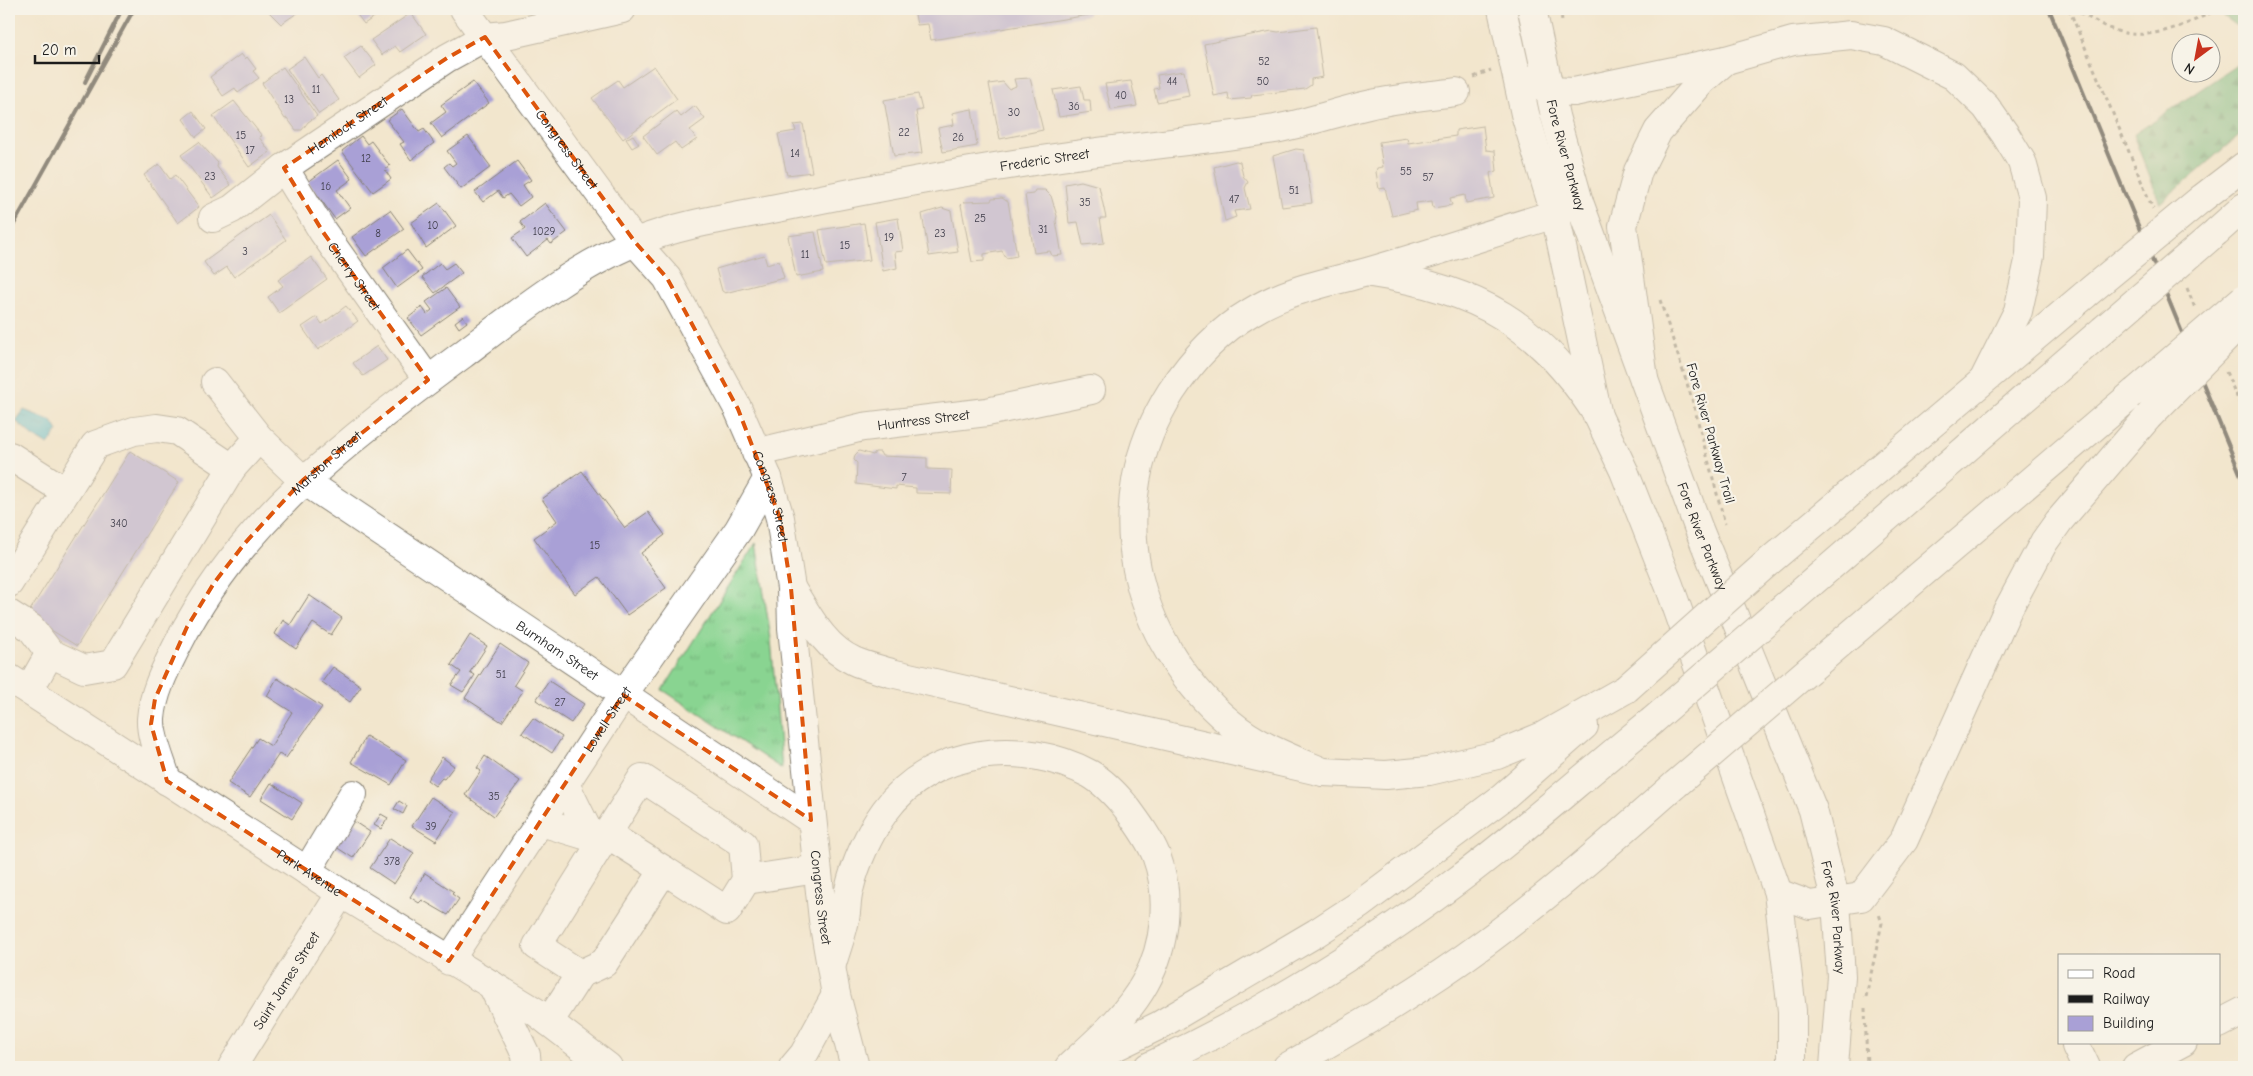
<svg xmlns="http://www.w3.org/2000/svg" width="2253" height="1076" viewBox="0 0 2253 1076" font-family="'Comic Neue',sans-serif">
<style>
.grass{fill:url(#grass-tufts);stroke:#527856}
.forest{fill:url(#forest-firs);stroke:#45694c}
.water{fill:url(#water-ripples);stroke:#386c76}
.building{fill:#a9a0d6}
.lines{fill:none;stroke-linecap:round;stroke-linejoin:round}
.minor-casing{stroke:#878174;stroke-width:30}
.major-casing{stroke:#878174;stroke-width:30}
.highway-casing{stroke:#878174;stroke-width:30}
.path{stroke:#878174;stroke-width:3;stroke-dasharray:4 4;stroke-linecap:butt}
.minor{stroke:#fff;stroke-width:28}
.major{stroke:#fff;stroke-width:28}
.highway{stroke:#fff;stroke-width:28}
.rail{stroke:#1c1c1c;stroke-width:4}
.highway-bridge-casing{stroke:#878174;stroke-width:30;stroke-linecap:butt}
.highway-bridge{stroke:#fff;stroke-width:28}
.marked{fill:none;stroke:#de560d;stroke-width:4;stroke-dasharray:10 6;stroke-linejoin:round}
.labels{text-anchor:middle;stroke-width:4.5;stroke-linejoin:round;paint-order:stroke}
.number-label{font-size:11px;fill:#3f3d4a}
.street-label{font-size:14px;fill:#1c1c1c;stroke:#f7f3e8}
</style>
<defs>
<pattern id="grass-tufts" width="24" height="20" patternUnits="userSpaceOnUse" patternTransform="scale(1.25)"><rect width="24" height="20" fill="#89d491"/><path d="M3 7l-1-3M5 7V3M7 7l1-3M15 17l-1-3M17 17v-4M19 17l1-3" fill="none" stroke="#76b57c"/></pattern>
<pattern id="forest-firs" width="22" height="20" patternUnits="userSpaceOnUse" patternTransform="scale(1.25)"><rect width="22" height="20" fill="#6eb67b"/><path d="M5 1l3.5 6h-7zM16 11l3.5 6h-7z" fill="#5a9364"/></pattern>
<pattern id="water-ripples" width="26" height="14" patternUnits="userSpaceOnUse" patternTransform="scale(1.25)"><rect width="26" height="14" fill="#53bbd0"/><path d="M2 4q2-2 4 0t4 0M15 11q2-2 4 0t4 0" fill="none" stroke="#48a0b2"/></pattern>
</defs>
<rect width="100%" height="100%" fill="#f7f3e8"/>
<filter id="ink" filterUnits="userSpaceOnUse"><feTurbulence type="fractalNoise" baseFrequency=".02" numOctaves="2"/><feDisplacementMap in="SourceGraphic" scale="10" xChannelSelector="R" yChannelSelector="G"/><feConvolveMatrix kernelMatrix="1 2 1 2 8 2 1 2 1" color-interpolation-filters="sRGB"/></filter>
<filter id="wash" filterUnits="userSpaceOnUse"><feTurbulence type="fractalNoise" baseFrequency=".0096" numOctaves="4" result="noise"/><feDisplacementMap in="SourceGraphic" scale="20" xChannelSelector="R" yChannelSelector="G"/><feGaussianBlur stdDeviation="1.12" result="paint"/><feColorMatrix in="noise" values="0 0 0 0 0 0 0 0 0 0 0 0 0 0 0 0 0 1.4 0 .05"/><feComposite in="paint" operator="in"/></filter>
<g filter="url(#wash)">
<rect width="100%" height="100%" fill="#f2e6cd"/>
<path class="grass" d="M756,543L771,639L782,769L663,690Z"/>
<g class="forest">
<path d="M2214,9H2244V31Z"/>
<path d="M2244,60V131L2160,203L2133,135Z"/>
</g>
<path class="water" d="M24,410L52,421L58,431L48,445L33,436L16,421Z"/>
<g id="blocks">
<g class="building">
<path d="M266,9H303L281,24Z"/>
<path d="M353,9H386L364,24Z"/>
<path d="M914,9H1088L1089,15L931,40L928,24L917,25Z"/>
<path d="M411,13L426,34L400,52L395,46L382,55L371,40Z"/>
<path d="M1316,27L1323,77L1311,79V85L1305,89L1252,95L1251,98L1229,100L1228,93L1214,96L1204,44L1272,31L1278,32Z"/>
<path d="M361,46L376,65L359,78L344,58Z"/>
<path d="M241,54L245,59L247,57L256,69L253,71L259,78L238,93L235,88L223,96L210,77Z"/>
<path d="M304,57L318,78L321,75L339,100L319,114L287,69Z"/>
<path d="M654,66L677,99L623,139L592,98L618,80L623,87Z"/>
<path d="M283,67L317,116L308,122L302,130H296L287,118L285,119L262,83Z"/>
<path d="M1184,71L1189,96L1157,102L1154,89L1159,88L1157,75Z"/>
<path d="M1030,78L1043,130L1000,139L989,84L1003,82L1009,89L1016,86L1014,79Z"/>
<path d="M1131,81L1137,106L1111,110L1105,84Z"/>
<path d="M473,82L489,103L442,138L431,123L446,112L441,105Z"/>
<path d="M1081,86L1084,100H1090L1091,112L1059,117L1053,90Z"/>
<path d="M918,94L922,110L916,111L922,153L894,156L884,100Z"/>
<path d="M234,101L262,136L259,137L270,152L249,167L213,116Z"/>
<path d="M695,106L705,119L690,130L697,139L681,150L675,142L657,155L643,136L676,111L681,117Z"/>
<path d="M402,109L419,132L424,129L434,143L411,160L400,144L404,142L387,120Z"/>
<path d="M972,109L977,146L943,152L938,128L954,125L952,113Z"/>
<path d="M193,111L206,129L196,137L183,119Z"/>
<path d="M803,124L812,172L787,175L778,134L796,131L794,125Z"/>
<path d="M1483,126L1486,150L1495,151L1497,171L1490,173L1494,198L1466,203L1465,195L1450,198L1452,205L1433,208L1432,201L1416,203L1417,210L1392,216L1385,188L1379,189L1376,172L1377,168L1383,167L1379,142L1407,138L1408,143L1456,136V130Z"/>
<path d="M633,135L639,144L632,148L626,139Z"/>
<path d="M361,136L367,144L371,141L390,166L385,170L391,179L373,192L342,151Z"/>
<path d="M468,136L491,167L461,189L444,167L449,163L452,166L456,163L447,151Z"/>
<path d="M199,142L218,163L217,167L231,185L213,198L181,155Z"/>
<path d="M1296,149L1304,150L1312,203L1282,207L1273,156Z"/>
<path d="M338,160L352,179L337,190L350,208L335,219L308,182Z"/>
<path d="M517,161L531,180L523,185L531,197L519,206L509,194L503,198L498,191L483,202L475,192Z"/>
<path d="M1236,161L1240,162L1243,176L1248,182L1245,188L1250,209L1234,211L1236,217L1225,221L1214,167Z"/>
<path d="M159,164L170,179L175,175L199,207L178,223L144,175Z"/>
<path d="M1081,181L1099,186L1106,218H1100L1104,243L1083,245L1078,222L1069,223L1065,184Z"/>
<path d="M1035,190H1045L1051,196L1057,216L1056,221L1062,255L1052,256L1050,251L1034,253L1025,195L1033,194Z"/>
<path d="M1002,198L1008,202L1009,207L1017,256L1006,258L1002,251L984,254V261L972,262L961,205L964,202L991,201L992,199Z"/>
<path d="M439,203L456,226L426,248L411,223Z"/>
<path d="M545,203L567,232L551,244L548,240L526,257L512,238L525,229L520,222Z"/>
<path d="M942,208L951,211L958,252L929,256L922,214Z"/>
<path d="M390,210L404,229L366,256L352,237Z"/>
<path d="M269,215L286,240L234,277L227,267L214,276L204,262Z"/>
<path d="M898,218L903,251L895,252L897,268L883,271L875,222Z"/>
<path d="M864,223L870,260L826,265L819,230Z"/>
<path d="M815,232L823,272L796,277L788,236Z"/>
<path d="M407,250L422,270L397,288L383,268Z"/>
<path d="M764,255L767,265L779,261L784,278L725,293L722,291L716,269Z"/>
<path d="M311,257L327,279L279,313L268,297L283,286L278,280Z"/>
<path d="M440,263L445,269L454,263L462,273L435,293L422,277Z"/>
<path d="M446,288L460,307L421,335L408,318L422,307L427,314L432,310L426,302Z"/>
<path d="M346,306L358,321L318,350L302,327L317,317L322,324Z"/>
<path d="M463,316L467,322L459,328L455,322Z"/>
<path d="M377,346L387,360L363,376L353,363Z"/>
<path d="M130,451L179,482L77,646L27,615Z"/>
<path d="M859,451L873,455L875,452H880L882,456L927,458V469L952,470L951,494L916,493V488L896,486V489L856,484L857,463L854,460L855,455Z"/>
<path d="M582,471L625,528L648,512L665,535L641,553L666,588L627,615L599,577L575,594L534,538L557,521L542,499Z"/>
<path d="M309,595L342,618L331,635L313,623L296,649L275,634L283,620L290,625Z"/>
<path d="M470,635L487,646L470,672L475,675L463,692L451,685L461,672L451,665Z"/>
<path d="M500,644L528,663L514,685L523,691L502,722L465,698Z"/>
<path d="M333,667L361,686L350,702L322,682Z"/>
<path d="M277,678L322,707L286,758L279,754L250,797L228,783L258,738L271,746L292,712L267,696Z"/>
<path d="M549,681L584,704L571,723L536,700Z"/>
<path d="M533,718L562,737L552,753L522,733Z"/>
<path d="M366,736L406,760L391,785L351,762Z"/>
<path d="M485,756L520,781L494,816L465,795L481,771L477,768Z"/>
<path d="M442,757L454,766L444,779L442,778L435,786L427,780Z"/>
<path d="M271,783L302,803L292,819L261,799Z"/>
<path d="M431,797L455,812L436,841L412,826Z"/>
<path d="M399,801L407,806L403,814L394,809Z"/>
<path d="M381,814L388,818L381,829L374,825Z"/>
<path d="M350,819L370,832L353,858L333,845Z"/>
<path d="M390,838L414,853L394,884L370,868Z"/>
<path d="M425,873L454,892L452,894L459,899L448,915L422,900L419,903L410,897Z"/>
</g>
</g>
</g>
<g filter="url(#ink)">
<use href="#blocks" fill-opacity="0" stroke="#878174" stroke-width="1"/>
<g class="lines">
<defs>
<g id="minor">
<path id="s1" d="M284,168L323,232L428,380"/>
<path id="s2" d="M213,218L232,209L284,168L447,58L485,37L506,35L622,9"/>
<path d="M215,382L259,438"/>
<path id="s3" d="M756,453L863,427L987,412L1091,390"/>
<path d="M9,458L10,456L65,491"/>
<path id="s4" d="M9,583L95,445L134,431L157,428L177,431L232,468L259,438L303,480L811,820"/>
<path d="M9,614L31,628L50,653L29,690"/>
<path d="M50,653L84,669L113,664L232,468"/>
<path id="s5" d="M167,781C162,762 150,738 151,719C153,692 166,668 178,644C241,519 352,437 462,355C512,317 577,265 636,242C686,222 740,216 792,205C884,186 976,169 1068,156C1137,146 1207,140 1275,129C1307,123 1337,112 1368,105C1397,98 1427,96 1456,92"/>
<path d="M565,784L591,837"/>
<path d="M541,822L591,837L601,844"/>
<path d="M607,834L664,870"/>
<path d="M307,871L353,794"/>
<path d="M746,880L817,869"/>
<path id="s6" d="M449,961L623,695L739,529L768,478"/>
<path d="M549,1022L580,974L537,946L642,778L743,844L746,880L727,911L664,870L604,963L580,974"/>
<path d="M2219,1024L2244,1011"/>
<path d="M2076,1046L2086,1067"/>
<path id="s7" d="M232,1067L341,893"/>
<path d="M2136,1067L2183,1042"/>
</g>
<g id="major">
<path id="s8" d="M464,9L635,242L667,278L738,409L768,478L780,518L791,588L792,628L823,920L836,995L855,1067"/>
<path d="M1502,9L1525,114L1555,214L1598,416L1624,471L1669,585L1778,893L1792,1011V1067"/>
<path id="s9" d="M1532,9L1555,116L1579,202L1698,527L1813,810L1836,902L1841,976L1834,1067"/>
<path id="s10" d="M9,678L341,893L536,1012L608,1067"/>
<path d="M793,1067L804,1054L836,995"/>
</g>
<g id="highway">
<path d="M1517,75L1550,91L1574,92L1726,60L1793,41L1851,35L1884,41L1954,76L1986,107L2005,134L2022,162L2032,198L2030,256L2018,311L1984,379"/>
<path d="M2201,199L2244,166"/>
<path d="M2216,232L2244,207"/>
<path d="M1371,273C1478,289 1540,324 1598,416"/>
<path d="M1644,379L1623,226L1638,171L1658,131L1702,81L1726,60"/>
<path d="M1766,564L2086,294"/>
<path d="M791,588C808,615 823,647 854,661C865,666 879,669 891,673L1323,772L1386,775L1429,771L1497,755L1543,736L1626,689"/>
<path d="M1784,607L2103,330"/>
<path d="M1809,670L2135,392"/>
<path d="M1323,772C1291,758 1257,746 1230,723C1131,639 1100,504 1171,392C1192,360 1219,331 1251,312C1288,289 1327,283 1367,272C1430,254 1492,233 1555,214L1579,202"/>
<path d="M1778,893L1810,905L1861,897L1904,840L2007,611L2044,542L2059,521L2148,417"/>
<path d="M832,964C836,950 841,937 844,924C847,913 846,901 849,890C855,864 869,833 885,811C931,747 1024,738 1090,774C1104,782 1116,795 1126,807C1137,822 1149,838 1156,855C1171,895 1166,946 1145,983C1127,1016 1096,1042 1069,1067"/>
<path d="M492,985L526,1055L527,1067"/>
<path d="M1086,1061L1160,1025L1316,933L1359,905L1502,798L1584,726"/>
<path d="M1148,1067C1257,1017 1362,952 1458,880C1525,830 1586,774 1651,722"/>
<path d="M1287,1067C1355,1028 1423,989 1486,942C1552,893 1614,839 1676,784"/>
</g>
</defs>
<use href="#minor" class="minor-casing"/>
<use href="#major" class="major-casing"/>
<use href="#highway" class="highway-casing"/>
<g class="path">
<path d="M1561,9L1562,23"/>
<path d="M2069,9L2153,209"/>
<path d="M2073,9C2087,16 2100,25 2114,30C2148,43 2189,24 2218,9"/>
<path d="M1474,77L1491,70"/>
<path d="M2187,288L2195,308"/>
<path d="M1660,300L1692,399L1725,524"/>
<path d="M2226,372L2244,413"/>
<path d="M1866,997L1882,923L1879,914"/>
<path d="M1865,1008L1867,1067"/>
</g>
<use href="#minor" class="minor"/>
<use href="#major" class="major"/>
<use href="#highway" class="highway"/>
<g class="rail">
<path d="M2049,9L2244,483"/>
<path d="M85,82L122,9"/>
<path d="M9,233L134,9"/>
</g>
<defs>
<g id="highway-bridge">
<path d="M2086,294L2201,199"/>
<path d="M2103,330L2216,232"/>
<path d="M2135,392L2243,299"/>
<path d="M2148,417L2244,320"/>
<path d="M1626,689L1766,564"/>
<path d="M1651,722L1784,607"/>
<path d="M1676,784L1809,670"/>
</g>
</defs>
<use href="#highway-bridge" class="highway-bridge-casing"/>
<use href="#highway-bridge" class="highway-bridge"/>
</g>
</g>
<path d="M0 0H2253V1076H0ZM485,37L635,242L667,278L738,409L780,518L791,588L811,820L623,695L449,961L167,781L151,724L155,699L187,627L214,583L245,543L303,480L428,380L323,232L284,168L447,58Z" fill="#f2e6cd" fill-opacity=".55" fill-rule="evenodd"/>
<path class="marked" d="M485,37L635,242L667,278L738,409L780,518L791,588L811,820L623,695L449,961L167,781L151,724L155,699L187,627L214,583L245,543L303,480L428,380L323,232L284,168L447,58Z"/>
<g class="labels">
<g class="number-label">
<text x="1264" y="65">52</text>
<text x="1172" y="85">44</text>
<text x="1263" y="85">50</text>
<text x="316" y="93">11</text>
<text x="1121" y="99">40</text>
<text x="289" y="103">13</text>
<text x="1074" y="110">36</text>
<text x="1014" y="116">30</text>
<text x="904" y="136">22</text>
<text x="241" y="139">15</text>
<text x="958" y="141">26</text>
<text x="250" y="154">17</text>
<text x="795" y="157">14</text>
<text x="366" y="162">12</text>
<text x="1406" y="175">55</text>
<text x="210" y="180">23</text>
<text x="1428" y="181">57</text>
<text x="326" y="190">16</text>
<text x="1294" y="194">51</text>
<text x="1234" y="203">47</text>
<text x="1085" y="206">35</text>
<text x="980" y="222">25</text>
<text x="433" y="229">10</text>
<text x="1043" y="233">31</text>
<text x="544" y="235">1029</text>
<text x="378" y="237">8</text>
<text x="940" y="237">23</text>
<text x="889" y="241">19</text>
<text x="845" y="249">15</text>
<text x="245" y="255">3</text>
<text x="805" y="258">11</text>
<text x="904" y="481">7</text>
<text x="119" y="527">340</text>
<text x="595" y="549">15</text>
<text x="501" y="678">51</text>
<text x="560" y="706">27</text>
<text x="494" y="800">35</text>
<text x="431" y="830">39</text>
<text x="392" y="865">378</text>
</g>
<g class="street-label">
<text dy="5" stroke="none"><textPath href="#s2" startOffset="164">Hemlock Street</textPath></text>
<text dy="5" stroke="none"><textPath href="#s8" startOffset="174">Congress Street</textPath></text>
<text dy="5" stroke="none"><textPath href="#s9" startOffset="150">Fore River Parkway</textPath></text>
<text dy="5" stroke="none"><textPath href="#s5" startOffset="1179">Frederic Street</textPath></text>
<text dy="5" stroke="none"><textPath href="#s1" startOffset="129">Cherry Street</textPath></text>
<text dy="5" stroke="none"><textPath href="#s3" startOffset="171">Huntress Street</textPath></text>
<text transform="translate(1711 433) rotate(74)" y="5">Fore River Parkway Trail</text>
<text dy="5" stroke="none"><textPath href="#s5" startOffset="380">Marston Street</textPath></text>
<text dy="5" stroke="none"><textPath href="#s8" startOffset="580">Congress Street</textPath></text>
<text dy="5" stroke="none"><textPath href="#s9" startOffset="555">Fore River Parkway</textPath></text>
<text dy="5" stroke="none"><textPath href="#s4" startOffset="721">Burnham Street</textPath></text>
<text dy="5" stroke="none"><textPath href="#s6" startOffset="289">Lowell Street</textPath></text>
<text dy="5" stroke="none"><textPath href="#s10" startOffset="358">Park Avenue</textPath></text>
<text dy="5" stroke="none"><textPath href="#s8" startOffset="985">Congress Street</textPath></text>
<text dy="5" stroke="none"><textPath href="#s9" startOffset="960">Fore River Parkway</textPath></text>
<text dy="5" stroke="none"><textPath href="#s7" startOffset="102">Saint James Street</textPath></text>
</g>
</g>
<rect width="2253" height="1076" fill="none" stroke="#f7f3e8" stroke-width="30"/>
<rect x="2058" y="954" width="162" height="90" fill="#f7f3e8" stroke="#9f9d96"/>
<rect x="2068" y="970" width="25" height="8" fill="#ffffff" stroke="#9f9d96"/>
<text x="2103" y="978" font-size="15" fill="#1c1c1c">Road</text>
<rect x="2068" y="995" width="25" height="8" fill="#1c1c1c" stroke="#9f9d96"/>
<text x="2103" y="1004" font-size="15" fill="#1c1c1c">Railway</text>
<rect x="2068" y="1016" width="25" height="15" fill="#a9a0d6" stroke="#9f9d96"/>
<text x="2103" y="1028" font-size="15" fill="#1c1c1c">Building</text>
<g transform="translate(2196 58) rotate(212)"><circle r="24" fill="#f7f3e8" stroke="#9f9d96"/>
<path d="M0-4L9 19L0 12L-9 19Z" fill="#c8321e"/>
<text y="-8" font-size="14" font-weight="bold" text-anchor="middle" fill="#1c1c1c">N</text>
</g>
<path d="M35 55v8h64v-8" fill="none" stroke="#1c1c1c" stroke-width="2.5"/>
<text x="42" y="55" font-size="15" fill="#1c1c1c" stroke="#f7f3e8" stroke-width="4" paint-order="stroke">20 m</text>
</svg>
